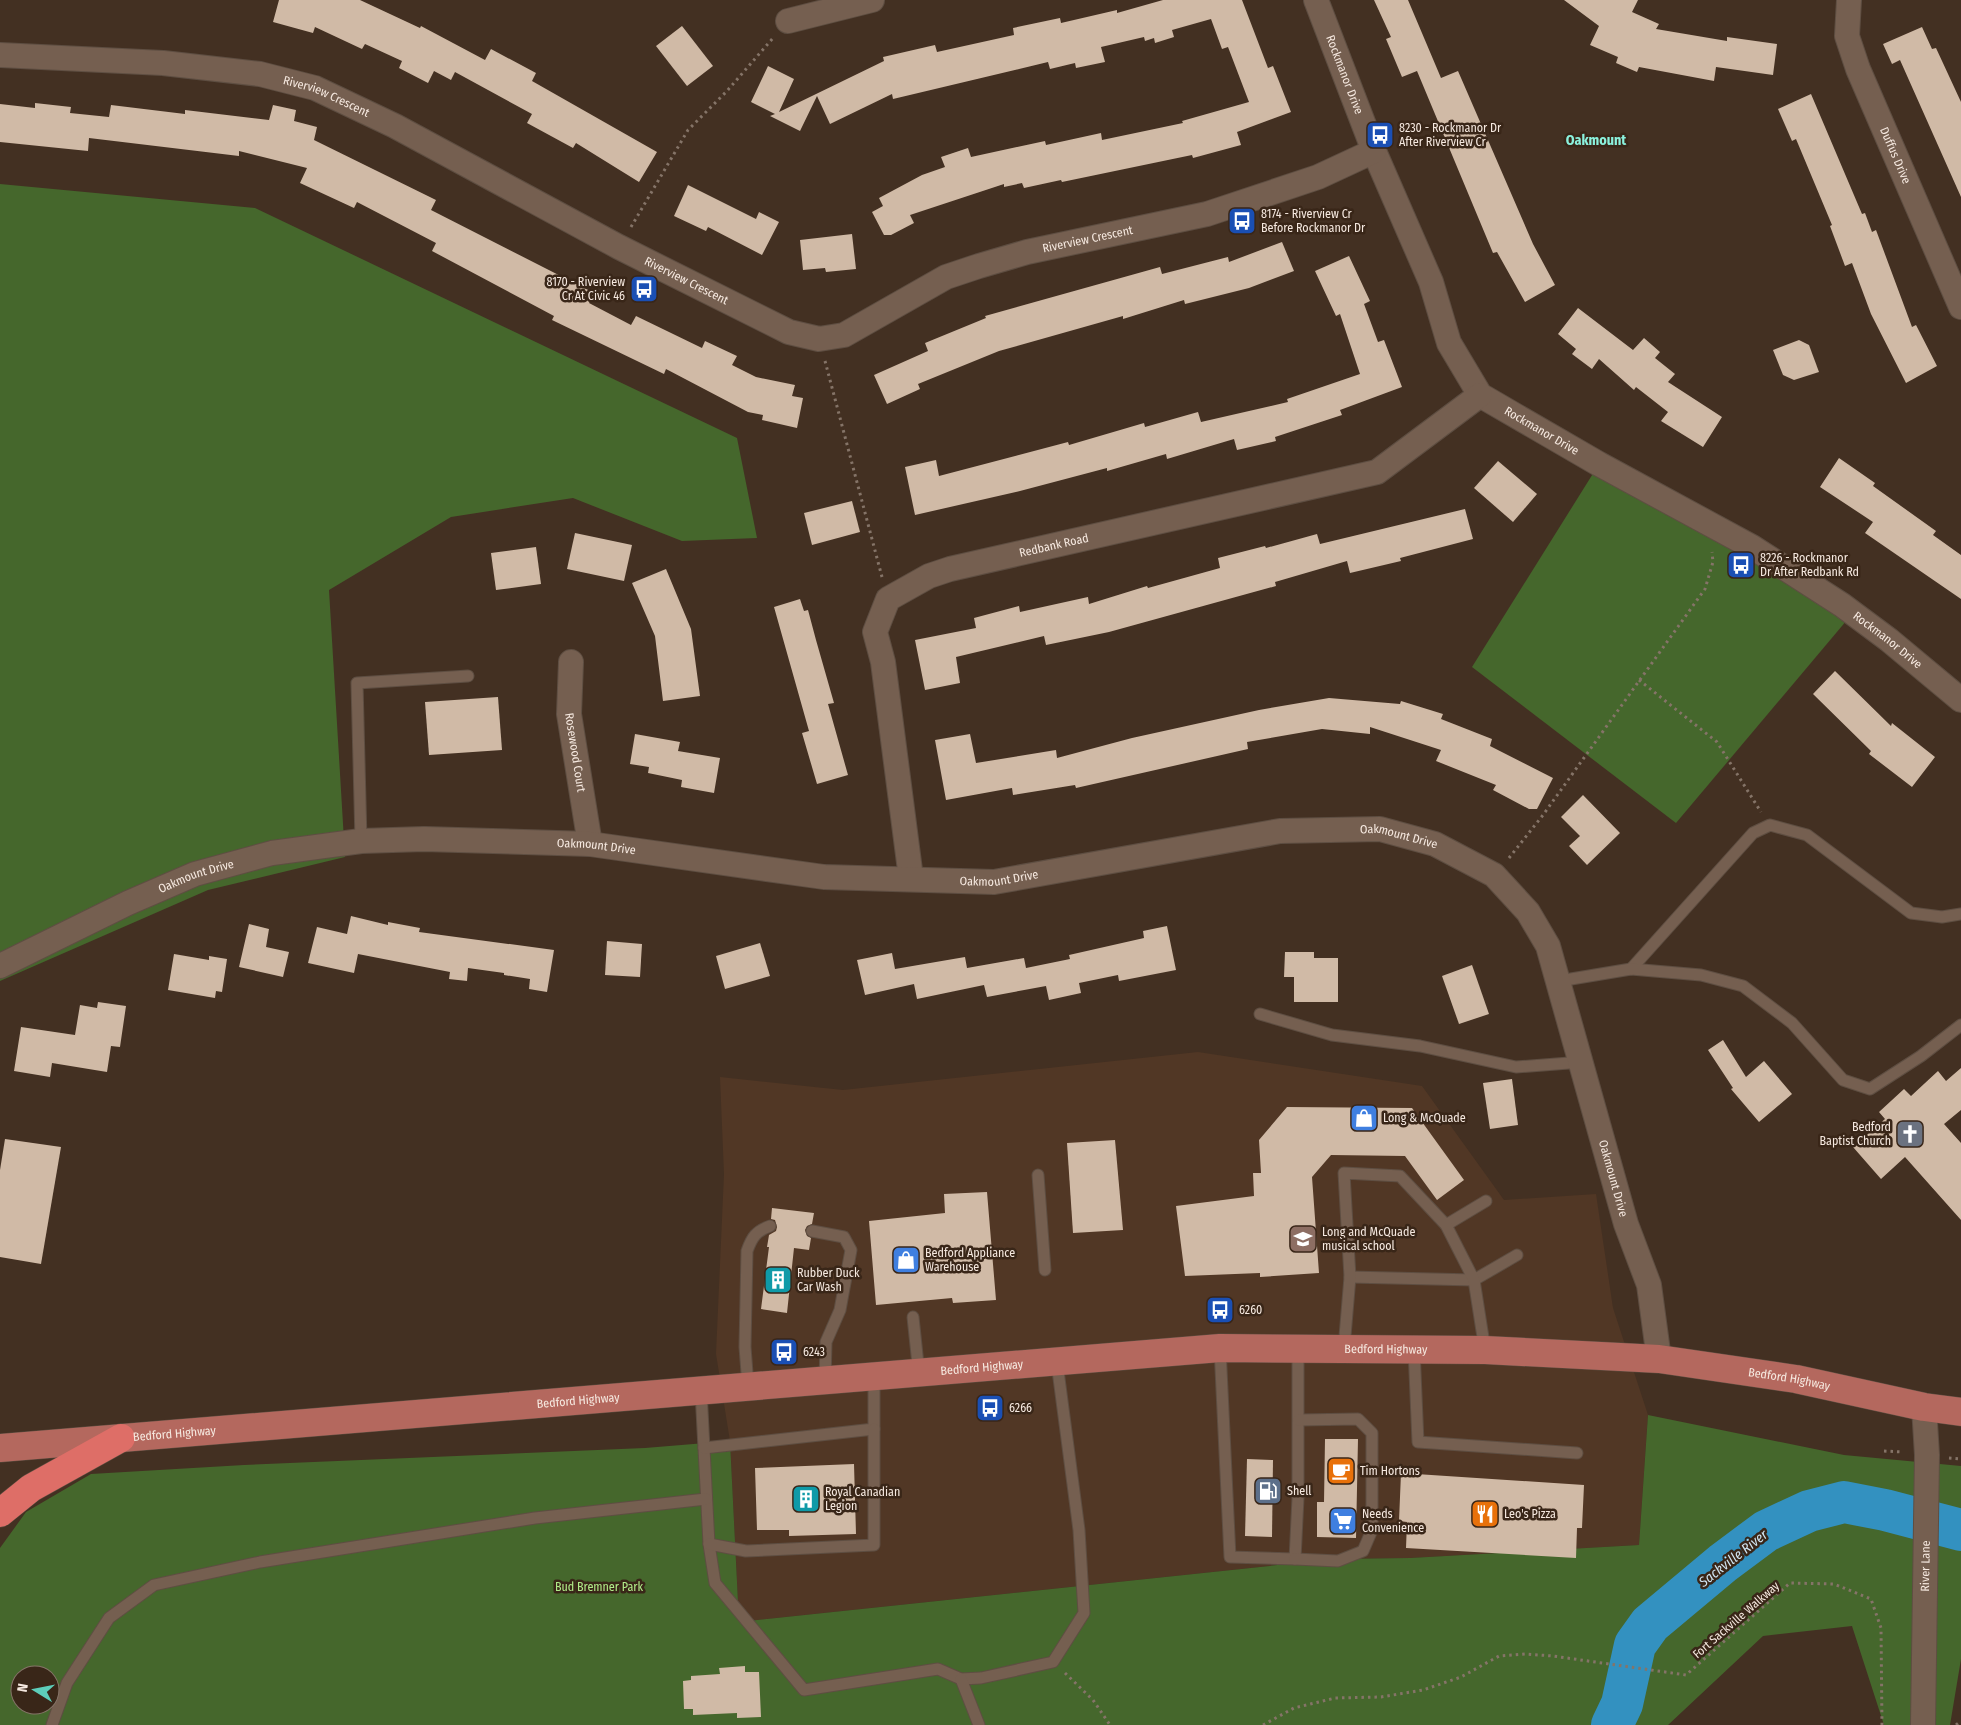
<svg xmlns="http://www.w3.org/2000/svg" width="1961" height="1725" viewBox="0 0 1961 1725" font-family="'Fira Sans Condensed',sans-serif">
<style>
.built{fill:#513725}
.green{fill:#45672c;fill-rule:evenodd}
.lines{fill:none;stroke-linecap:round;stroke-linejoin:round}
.river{stroke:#3391c0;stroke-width:42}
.building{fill:#d0baa6}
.service-casing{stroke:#5e4e42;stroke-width:13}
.minor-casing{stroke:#5e4e42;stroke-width:26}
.primary-casing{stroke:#5e4e42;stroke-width:29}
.motorway-casing{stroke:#5e4e42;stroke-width:29}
.path{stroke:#857468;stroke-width:3;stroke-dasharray:2.5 4;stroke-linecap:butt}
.service{stroke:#755f50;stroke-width:11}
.minor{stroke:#755f50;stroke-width:24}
.primary{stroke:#b4685e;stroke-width:28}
.motorway{stroke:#de6e67;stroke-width:28}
.labels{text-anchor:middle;stroke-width:5;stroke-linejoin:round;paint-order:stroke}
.street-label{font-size:12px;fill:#f6e9e0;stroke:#392618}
.poi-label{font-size:12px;fill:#f6e9e0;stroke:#392618;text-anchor:start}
.park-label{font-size:12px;fill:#b1ec89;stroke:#392618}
.neighbourhood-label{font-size:14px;font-weight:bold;fill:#8bf1dd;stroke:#392618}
.water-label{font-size:14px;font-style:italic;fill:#d1e6f3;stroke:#392618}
</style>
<rect width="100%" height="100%" fill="#433022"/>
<path class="built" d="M1198,1052L1422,1086L1504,1200L1596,1194L1613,1308L1648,1415L1639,1545L1410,1558L1335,1559L739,1622L730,1441L716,1354L724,1174L720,1077L843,1090Z"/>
<g class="green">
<path d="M0,184L255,208L737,438L757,538L682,541L573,498L451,517L329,590L345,857L208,890L0,981Z"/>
<path d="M1599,464L1847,620L1676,823L1472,667Z"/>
<path d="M1648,1415L1844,1455L1961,1466V1659L1950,1725H1884L1852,1626L1763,1636L1668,1725H0V1548L26,1512L91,1474L244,1465L645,1448L730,1441L739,1622L1335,1559L1410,1558L1639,1545ZM20,1675H50V1705H20Z"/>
</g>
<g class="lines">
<path class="river" d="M1612,1725L1622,1704L1635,1645L1650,1624L1723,1563L1766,1531L1809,1511L1844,1502L1885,1510L1961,1530"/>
</g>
<g class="building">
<path d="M279,0H360L420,28L421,26L485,60L491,49L536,73L532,81L657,152L639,182L576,143L573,148L527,123L532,114L455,72L451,80L434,71L428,83L399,68L402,61L365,44L362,49L315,27L313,33L273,22Z"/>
<path d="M1163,0H1242L1268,68L1273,66L1291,112L1237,132L1241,145L1193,158L1192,155L1062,182L1061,180L1024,188L1022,183L1004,187V184L910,215L914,223L891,235H884L872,212L883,206L879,198L922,175L945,167L941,157L968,148L971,157L1045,141L1046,145L1101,133L1102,140L1183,123L1182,121L1249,102L1228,47L1222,49L1211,19L1172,30L1174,37L1155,43L1154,38L1145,41L1144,37L1101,47L1105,62L1076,68L1075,63L1050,69L1048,62L893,99L892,94L830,124L817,96L800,131L770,116L775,114L751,102L768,66L794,79L779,112L884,61L883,57L935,45L937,52L1014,35L1013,28L1060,18L1061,23L1117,10V13Z"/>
<path d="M1374,0H1408L1441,78L1458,71L1533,244L1555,285L1525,302L1497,252L1493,253L1417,71L1402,77L1386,39L1391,37Z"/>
<path d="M1564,0H1638L1632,12L1659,24L1656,29L1727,41V37L1777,44L1773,75L1716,67L1714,81L1639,67L1637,72L1616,63L1618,57L1590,45L1599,26Z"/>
<path d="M682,26L713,66L687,86L656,46Z"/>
<path d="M1922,27L1932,49L1936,48L1961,102V197L1900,60L1892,64L1883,44Z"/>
<path d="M1811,94L1862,214L1865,213L1872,232L1876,230L1912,327L1916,325L1937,366L1906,383L1871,314L1852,263L1845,266L1830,226L1832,225L1796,139L1792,141L1778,109Z"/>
<path d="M35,103L71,107L70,113L109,117L111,105L185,114V110L269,120L273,105L296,110L294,121L317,127L314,140L436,200L431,210L594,293L589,303L631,325L636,316L702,348L705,341L737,356L732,365L756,377L795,385L792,396L803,398L797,428L762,420L763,415L748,412L666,369L664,374L552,320L554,316L432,251L436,243L357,202L354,208L300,183L307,168L239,151V156L89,138L88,151L0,142V104L35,108Z"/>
<path d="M688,185L756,219L759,212L779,222L762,255L708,227L706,231L674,216Z"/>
<path d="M852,234L856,269L826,272L825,268L803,270L800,240Z"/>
<path d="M1282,242L1294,271L1249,288L1185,304L1184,300L1123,319V316L999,351L918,384L920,389L887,404L874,375L928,351L925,343L986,318L985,316L1160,267L1162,274L1228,257L1229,262Z"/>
<path d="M1349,256L1370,301L1364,304L1378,342L1384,340L1402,387L1340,410L1342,415L1275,437L1276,441L1237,450L1234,439L1167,459L1166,454L1107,471V468L1020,491L915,515L905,467L936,460L939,476L1068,442L1069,445L1144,423L1145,427L1198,412L1201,422L1288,402L1287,399L1360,374L1340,314L1336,316L1315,271Z"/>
<path d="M1578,308L1633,350L1644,338L1660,352L1655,358L1675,374L1668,382L1722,417L1703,447L1661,421L1668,412L1636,387L1634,390L1599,359L1592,369L1572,354L1576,349L1558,334Z"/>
<path d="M1799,340L1809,345L1819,372L1794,380L1783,375L1773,350Z"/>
<path d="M1839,458L1875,483L1873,486L1936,531L1933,535L1961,555V599L1865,533L1873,522L1820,487Z"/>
<path d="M1498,461L1537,494L1513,522L1474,488Z"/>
<path d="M852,501L860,532L812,545L804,513Z"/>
<path d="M1465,509L1473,539L1400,558L1401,561L1350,573L1347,561L1275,582L1276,586L1109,632L1046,645L1044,636L956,657L960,683L925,690L915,640L976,628L974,618L1019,606L1020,612L1088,597L1089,604L1147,586L1148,588L1220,568L1218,558L1265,546L1266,548L1317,534L1320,544Z"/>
<path d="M575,533L632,545L624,581L567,569Z"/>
<path d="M536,547L541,584L496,590L491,553Z"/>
<path d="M666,569L691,629L700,696L663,701L655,636L632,583Z"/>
<path d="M800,599L804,611L808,610L816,640L834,703L828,704L848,775L817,784L802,733L809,731L774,607Z"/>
<path d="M1835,671L1891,726L1892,723L1935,757L1912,787L1869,754L1871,751L1813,694Z"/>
<path d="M498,697L502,750L429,755L425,702Z"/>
<path d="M1329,698L1400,704L1401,701L1443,714L1441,719L1492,739L1490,746L1553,778L1537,809H1529L1493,790L1496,785L1436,761L1441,750L1370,727V734L1322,729L1247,742L1248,749L1076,788L1075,785L1013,795L1012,788L946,800L935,740L970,734L976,763L1056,750L1057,758L1132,738L1259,710Z"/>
<path d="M635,734L680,742L678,751L720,758L714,793L681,787L682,780L648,773L649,767L630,764Z"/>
<path d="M1583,795L1620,833L1587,865L1569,846L1580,836L1561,817Z"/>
<path d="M351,916L388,925V922L420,928L419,932L554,950L547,992L529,989L530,979L504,975V973L468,968L467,981L449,979L450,972L358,954L354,973L308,963L317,927L347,934Z"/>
<path d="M249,924L269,929L266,947L289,952L283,977L239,967Z"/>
<path d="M1167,926L1176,970L1119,981L1118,975L1079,983L1081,993L1049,1000L1046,986L987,997L984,985L917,999L914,984L865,995L857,960L892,953L895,969L965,957L967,968L1024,958L1026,968L1070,959L1069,955L1144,938L1143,931Z"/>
<path d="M607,941L642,944L640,977L605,975Z"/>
<path d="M760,943L770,976L725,989L716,956Z"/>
<path d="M1285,952H1314V958H1338V1002H1294V977H1284Z"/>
<path d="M174,954L209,960V956L227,959L222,992L216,991L215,998L168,990Z"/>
<path d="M1472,965L1489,1014L1459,1024L1442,976Z"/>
<path d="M98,1002L126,1006L120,1047L111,1046L107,1072L52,1063L50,1077L14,1071L21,1027L75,1035L80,1005L97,1008Z"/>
<path d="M1723,1040L1746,1077L1764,1061L1792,1094L1759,1122L1731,1089L1733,1088L1708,1050Z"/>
<path d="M1961,1068V1110L1944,1124L1961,1143V1220L1905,1157L1881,1179L1853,1147L1885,1119L1879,1112L1904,1089L1911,1096L1938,1071L1946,1081Z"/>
<path d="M1512,1079L1518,1125L1490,1129L1483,1083Z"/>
<path d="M1287,1107L1412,1108L1464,1180L1437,1200L1405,1156L1331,1155L1312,1177L1319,1273L1260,1277V1273L1185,1276L1176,1206L1254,1196L1253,1173H1261L1259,1140Z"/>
<path d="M5,1139L61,1147L41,1264L0,1257V1170Z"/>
<path d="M1115,1140L1123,1230L1073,1233L1067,1143Z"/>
<path d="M987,1192L996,1300L953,1303L952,1298L876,1305L869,1221L945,1213L944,1194Z"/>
<path d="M772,1208L814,1213L812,1224L807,1226L805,1230L807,1236L811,1238L809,1250L794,1248L787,1313L761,1309L769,1247H767L769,1235L776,1231L777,1227L775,1220L771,1219Z"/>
<path d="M1325,1439H1358L1356,1538L1317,1537V1502H1324Z"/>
<path d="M1247,1459L1273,1460L1272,1537L1245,1536Z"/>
<path d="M854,1464L856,1534L789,1536V1530H757L755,1468Z"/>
<path d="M1401,1473L1584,1485L1582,1528H1577L1576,1558L1406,1548L1407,1522L1399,1521Z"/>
<path d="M745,1666V1672H759L761,1717L737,1718V1713L693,1715V1709H684L683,1681L691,1680V1676L720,1674L719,1668Z"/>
</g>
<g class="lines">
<defs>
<g id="service">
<path d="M361,841L357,683L468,676"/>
<path d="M1631,969L1753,833L1770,825L1807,835L1911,913L1942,917L1961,914"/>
<path d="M1559,981L1631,969L1701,975L1743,986L1792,1023L1843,1080L1870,1089L1921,1056L1961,1025"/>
<path d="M1260,1014L1332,1035L1420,1046L1516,1067L1582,1062"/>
<path d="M1038,1175L1045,1270"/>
<path d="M1446,1225L1486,1201"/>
<path d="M812,1231L844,1237L851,1250L840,1310L826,1342L825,1381"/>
<path d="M1350,1277L1474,1280L1517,1255"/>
<path d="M913,1317L919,1374"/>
<path d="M1220,1348L1230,1557L1295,1559L1298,1498V1349"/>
<path d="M1344,1348L1350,1277L1344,1173L1400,1176L1446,1225L1474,1280L1485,1350"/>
<path d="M1414,1349L1418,1442L1577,1453"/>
<path d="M748,1386L745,1347L747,1251C752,1237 756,1231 770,1226"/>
<path d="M701,1391L709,1544L715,1583L804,1690L938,1669L961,1679L981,1678L1053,1662L1084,1613L1079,1530L1057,1363"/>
<path d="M704,1448L874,1429V1377"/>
<path d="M709,1544L746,1551L874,1545V1429"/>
<path d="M1295,1559L1338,1561L1363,1551L1372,1530V1433L1358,1419L1299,1420"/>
<path d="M961,1679L979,1725"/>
<path d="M52,1725L67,1683L109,1618L154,1585L260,1562L535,1518L706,1499"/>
</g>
<g id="minor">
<path id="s1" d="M1316,0L1374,151L1431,282L1449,343L1480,395L1599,464L1752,547L1842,605L1889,640L1961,700"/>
<path id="s2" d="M1849,0L1847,36L1858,69L1961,307"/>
<path d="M788,21L872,0"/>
<path id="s3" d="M0,55L163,63L260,74L315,88L395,126L619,247L789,332L819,339L844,335L946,277L979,266L1027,252L1207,214L1318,177L1374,151"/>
<path id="s4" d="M571,662L569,714L590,844"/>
<path id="s5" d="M911,878L883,662L875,632L888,599L929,576L950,569L1377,472L1480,395"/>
<path id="s6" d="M0,966L128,903L195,874L272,853L361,841L424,839L590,844L824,877L994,882L1280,831L1380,829L1435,844L1494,875L1528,912L1548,946L1626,1224L1649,1285L1659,1359"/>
<path id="s7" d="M1923,1725L1927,1455L1924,1407"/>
</g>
<g id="primary">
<path id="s8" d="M0,1448L1220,1348L1485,1350L1659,1359L1796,1379L1924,1407L1961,1412"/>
</g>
<path id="motorway" d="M0,1513L31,1488L121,1438"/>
</defs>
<use href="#service" class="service-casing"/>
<use href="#minor" class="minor-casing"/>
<use href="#primary" class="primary-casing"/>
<use href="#motorway" class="motorway-casing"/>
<g class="path">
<path d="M631,227L688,130L727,91L773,38"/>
<path d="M825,361L882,577"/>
<path d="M1639,680L1717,742L1761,812"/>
<path d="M1509,858L1543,815L1705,589L1713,562L1712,552"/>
<path d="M1884,1451L1903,1452"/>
<path d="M1949,1458L1961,1459"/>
<path d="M1065,1673L1093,1700L1110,1725"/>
<path d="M1263,1725L1294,1708L1335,1698L1381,1697L1423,1690L1461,1677L1499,1656L1525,1654L1553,1656L1686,1675L1790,1583L1834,1584L1871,1599L1881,1628L1882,1725"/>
<path d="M1956,1725L1961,1721"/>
</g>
<use href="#service" class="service"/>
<use href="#minor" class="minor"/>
<use href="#primary" class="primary"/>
<use href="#motorway" class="motorway"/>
</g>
<defs>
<symbol id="bus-square" viewBox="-11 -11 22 22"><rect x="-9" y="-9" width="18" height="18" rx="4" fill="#1a4fb4" stroke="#392618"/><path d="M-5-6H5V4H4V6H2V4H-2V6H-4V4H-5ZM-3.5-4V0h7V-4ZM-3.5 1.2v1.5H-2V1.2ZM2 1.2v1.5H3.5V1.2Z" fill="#fff"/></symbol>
<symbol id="shop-square" viewBox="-11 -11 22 22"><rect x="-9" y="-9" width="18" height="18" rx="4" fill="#3f7fe0" stroke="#392618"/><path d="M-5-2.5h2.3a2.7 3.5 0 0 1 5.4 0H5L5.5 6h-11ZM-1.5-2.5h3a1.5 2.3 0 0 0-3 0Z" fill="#fff"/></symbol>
<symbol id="church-square" viewBox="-11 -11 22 22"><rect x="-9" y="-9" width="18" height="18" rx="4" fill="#6b7280" stroke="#392618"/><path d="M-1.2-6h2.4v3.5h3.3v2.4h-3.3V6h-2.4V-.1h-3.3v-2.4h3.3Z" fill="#fff"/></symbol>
<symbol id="school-square" viewBox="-11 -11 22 22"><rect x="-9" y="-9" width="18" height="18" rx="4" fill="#8d6e63" stroke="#392618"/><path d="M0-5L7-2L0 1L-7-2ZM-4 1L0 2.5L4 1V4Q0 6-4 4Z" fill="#fff"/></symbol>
<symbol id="building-square" viewBox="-11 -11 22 22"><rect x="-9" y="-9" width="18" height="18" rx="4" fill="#0f9aa8" stroke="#392618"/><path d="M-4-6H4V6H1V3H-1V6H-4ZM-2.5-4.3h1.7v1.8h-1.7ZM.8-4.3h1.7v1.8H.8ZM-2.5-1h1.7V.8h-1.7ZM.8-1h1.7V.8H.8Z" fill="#fff"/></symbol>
<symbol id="cafe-square" viewBox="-11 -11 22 22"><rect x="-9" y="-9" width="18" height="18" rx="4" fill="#e8710a" stroke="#392618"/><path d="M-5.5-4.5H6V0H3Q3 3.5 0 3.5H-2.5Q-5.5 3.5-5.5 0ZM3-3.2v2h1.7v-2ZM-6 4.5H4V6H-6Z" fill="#fff"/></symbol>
<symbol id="fuel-square" viewBox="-11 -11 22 22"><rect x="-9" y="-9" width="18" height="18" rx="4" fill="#5c6f8a" stroke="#392618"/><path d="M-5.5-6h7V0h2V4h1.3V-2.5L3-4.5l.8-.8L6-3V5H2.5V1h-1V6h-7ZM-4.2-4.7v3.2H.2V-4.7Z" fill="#fff"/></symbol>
<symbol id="restaurant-square" viewBox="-11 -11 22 22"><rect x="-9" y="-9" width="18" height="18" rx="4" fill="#e8710a" stroke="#392618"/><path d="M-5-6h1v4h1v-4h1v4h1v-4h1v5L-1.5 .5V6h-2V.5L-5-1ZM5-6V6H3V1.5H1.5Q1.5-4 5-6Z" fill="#fff"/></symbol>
<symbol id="supermarket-square" viewBox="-11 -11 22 22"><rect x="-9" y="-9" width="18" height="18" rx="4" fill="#3f7fe0" stroke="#392618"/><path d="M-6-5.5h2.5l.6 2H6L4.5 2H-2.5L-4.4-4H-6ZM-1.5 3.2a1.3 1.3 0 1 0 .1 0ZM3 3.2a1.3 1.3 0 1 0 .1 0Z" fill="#fff"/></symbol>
</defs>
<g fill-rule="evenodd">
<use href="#bus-square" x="1364" y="119" width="32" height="32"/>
<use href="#bus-square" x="1226" y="205" width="32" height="32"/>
<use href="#bus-square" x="628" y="273" width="32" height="32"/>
<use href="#bus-square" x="1725" y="549" width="32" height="32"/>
<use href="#shop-square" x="1348" y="1102" width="32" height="32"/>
<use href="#church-square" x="1894" y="1118" width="32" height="32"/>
<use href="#school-square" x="1287" y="1223" width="32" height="32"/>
<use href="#shop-square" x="890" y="1244" width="32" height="32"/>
<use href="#building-square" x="762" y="1264" width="32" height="32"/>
<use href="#bus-square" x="1204" y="1294" width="32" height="32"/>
<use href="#bus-square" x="768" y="1336" width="32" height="32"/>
<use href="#bus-square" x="974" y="1392" width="32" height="32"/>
<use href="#cafe-square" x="1325" y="1455" width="32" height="32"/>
<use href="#fuel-square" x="1252" y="1475" width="32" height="32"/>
<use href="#building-square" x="790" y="1483" width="32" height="32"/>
<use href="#restaurant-square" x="1469" y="1498" width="32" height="32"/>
<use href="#supermarket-square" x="1327" y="1505" width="32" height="32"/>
</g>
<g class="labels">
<g class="street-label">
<text dy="4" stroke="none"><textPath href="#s1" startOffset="80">Rockmanor Drive</textPath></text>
<text dy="4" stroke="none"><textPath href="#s3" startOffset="331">Riverview Crescent</textPath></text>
<text dy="4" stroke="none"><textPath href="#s2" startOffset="165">Duffus Drive</textPath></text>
<text dy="4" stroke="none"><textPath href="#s3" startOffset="1171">Riverview Crescent</textPath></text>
<text dy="4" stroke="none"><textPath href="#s3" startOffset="736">Riverview Crescent</textPath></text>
<text dy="4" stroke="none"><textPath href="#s1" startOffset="500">Rockmanor Drive</textPath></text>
<text dy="4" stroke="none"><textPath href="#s5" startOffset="460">Redbank Road</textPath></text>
<text dy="4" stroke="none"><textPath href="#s1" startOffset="905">Rockmanor Drive</textPath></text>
<text dy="4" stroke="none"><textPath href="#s4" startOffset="91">Rosewood Court</textPath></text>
<text dy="4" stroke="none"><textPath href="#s6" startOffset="1431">Oakmount Drive</textPath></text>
<text dy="4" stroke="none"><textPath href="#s6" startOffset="621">Oakmount Drive</textPath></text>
<text dy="4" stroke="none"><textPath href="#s6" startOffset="1026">Oakmount Drive</textPath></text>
<text dy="4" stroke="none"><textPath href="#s6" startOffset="216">Oakmount Drive</textPath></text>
<text dy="4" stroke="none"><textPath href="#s6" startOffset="1866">Oakmount Drive</textPath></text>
<text dy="4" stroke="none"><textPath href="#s8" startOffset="1390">Bedford Highway</textPath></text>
<text dy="4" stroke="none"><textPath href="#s8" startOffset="985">Bedford Highway</textPath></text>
<text dy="4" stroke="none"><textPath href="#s8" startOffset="1795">Bedford Highway</textPath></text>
<text dy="4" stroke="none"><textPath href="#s8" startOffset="580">Bedford Highway</textPath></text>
<text dy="4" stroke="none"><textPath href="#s8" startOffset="175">Bedford Highway</textPath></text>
<text dy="4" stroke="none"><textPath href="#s7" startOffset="159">River Lane</textPath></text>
<text transform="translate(1736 1620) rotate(-41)" y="4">Fort Sackville Walkway</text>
</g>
<g class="poi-label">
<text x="1399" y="132">8230 - Rockmanor Dr<tspan x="1399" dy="14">After Riverview Cr</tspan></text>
<text x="1261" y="218">8174 - Riverview Cr<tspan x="1261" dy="14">Before Rockmanor Dr</tspan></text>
<text x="625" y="286" text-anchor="end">8170 - Riverview<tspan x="625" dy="14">Cr At Civic 46</tspan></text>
<text x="1760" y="562">8226 - Rockmanor<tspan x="1760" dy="14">Dr After Redbank Rd</tspan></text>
<text x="1383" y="1122">Long &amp; McQuade</text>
<text x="1891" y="1131" text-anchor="end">Bedford<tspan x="1891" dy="14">Baptist Church</tspan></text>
<text x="1322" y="1236">Long and McQuade<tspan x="1322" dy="14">musical school</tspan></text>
<text x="925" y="1257">Bedford Appliance<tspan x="925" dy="14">Warehouse</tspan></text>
<text x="797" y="1277">Rubber Duck<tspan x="797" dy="14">Car Wash</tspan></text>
<text x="1239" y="1314">6260</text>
<text x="803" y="1356">6243</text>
<text x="1009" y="1412">6266</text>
<text x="1360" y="1475">Tim Hortons</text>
<text x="1287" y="1495">Shell</text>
<text x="825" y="1496">Royal Canadian<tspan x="825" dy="14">Legion</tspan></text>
<text x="1362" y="1518">Needs<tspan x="1362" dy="14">Convenience</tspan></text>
<text x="1504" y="1518">Leo's Pizza</text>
</g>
<g class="park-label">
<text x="599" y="1591">Bud Bremner Park</text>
</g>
<g class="neighbourhood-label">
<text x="1596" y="145">Oakmount</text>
</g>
<g class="water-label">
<text transform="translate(1733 1558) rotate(-38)" y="5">Sackville River</text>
</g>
</g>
<g transform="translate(35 1690) rotate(280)"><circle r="24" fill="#392618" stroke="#857468"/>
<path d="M0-4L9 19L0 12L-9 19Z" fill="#5dceba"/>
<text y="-8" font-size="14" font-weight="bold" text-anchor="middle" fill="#f6e9e0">N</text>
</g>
</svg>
